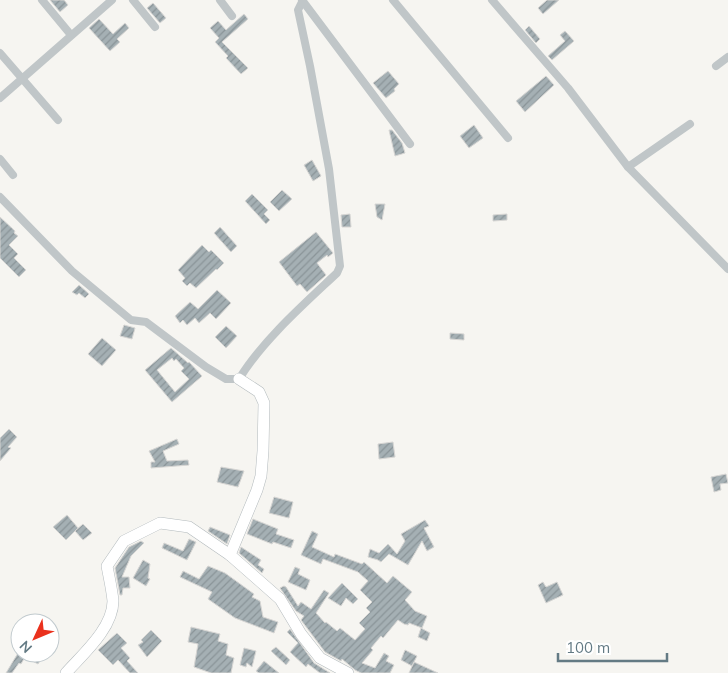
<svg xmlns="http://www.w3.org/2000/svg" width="728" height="673" viewBox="0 0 728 673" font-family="Mulish,sans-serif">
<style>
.building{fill:url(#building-hatch);stroke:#d7d6d4;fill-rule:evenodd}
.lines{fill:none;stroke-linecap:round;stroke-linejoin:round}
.secondary-casing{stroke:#b3babd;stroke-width:12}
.street{stroke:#c0c6c8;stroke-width:8}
.secondary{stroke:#fff;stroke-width:11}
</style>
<defs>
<pattern id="building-hatch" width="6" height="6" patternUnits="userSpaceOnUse" patternTransform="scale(1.25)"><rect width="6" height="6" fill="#a5b0b4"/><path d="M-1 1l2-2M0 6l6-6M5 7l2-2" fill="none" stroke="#8a9498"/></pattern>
</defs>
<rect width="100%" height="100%" fill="#f6f5f1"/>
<g class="building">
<path d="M50,0H64L68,5L60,12Z"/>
<path d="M547,0H559L543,14L538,8Z"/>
<path d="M153,3L166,18L160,23L147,8Z"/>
<path d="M244,14L248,19L222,42L248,68L241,74L226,58L228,56L215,42L219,38L210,28L218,21L226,30Z"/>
<path d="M99,19L113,34L125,23L129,28L117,39L120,42L110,51L89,28Z"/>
<path d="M529,26L540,39L536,43L525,30Z"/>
<path d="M565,31L574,41L552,60L548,56L565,41L560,35Z"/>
<path d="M388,71L399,84L394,89L395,91L386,98L373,83Z"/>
<path d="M546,76L554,85L525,112L516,101Z"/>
<path d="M474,125L483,138L469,148L460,136Z"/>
<path d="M389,130H392L402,143L405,153L395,156Z"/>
<path d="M312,160L321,176L313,181L304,165Z"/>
<path d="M282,190L292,199L279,211L270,202Z"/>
<path d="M252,194L268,210L264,214L270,220L266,224L245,201Z"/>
<path d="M375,204H385L382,220L377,217Z"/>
<path d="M350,214L351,227H342L341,215Z"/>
<path d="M507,214V220L493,221V215Z"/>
<path d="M0,217L15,231L14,233L18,236L9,245L18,254L14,258L26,270L19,277L0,258Z"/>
<path d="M220,227L237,246L231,252L214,233Z"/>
<path d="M316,232L333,253L328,257L327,255L317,263L326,275L307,292L300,284L297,286L279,262Z"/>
<path d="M202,245L209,252L211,250L224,263L217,270L216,269L196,288L190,283L187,286L182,281L185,278L178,270Z"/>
<path d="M79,285L89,294L85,298L79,293L77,295L72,292Z"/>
<path d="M217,290L231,303L216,319L210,313L199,323L195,318L187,325L183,320L180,323L175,316L190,302L198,309Z"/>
<path d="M124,325L135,328L132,339L120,336Z"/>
<path d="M226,326L237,336L226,348L215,337Z"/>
<path d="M450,333L464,334V340L450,339Z"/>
<path d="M102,338L116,350L102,366L88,354Z"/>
<path d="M171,348L188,363L189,362L202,376L172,402L145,370ZM172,358L174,361L176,359L184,368L181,371L189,379L175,392L157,370Z"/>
<path d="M9,429L17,437L8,447L11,448L0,461V438Z"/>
<path d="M177,439L179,444L163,451L167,461L188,460L189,465L151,468V462H155L149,451Z"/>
<path d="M393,442L395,457L379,459L378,444Z"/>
<path d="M221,467L244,471L238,487L217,482Z"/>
<path d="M726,474L728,483L720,484L721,490L714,492L711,477Z"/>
<path d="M274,497L293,502L289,518L269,513Z"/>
<path d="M67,515L78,528L66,540L53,527Z"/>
<path d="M253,519L278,529L276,534L294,540L291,548L273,542L272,544L247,534Z"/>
<path d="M425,520L429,526L424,528L434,547L427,551L422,541L408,565L389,554L381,562L378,560L368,557L370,549L379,553L388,544L397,554L405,541L401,534Z"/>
<path d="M83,524L92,533L83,540L75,531Z"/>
<path d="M210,527L230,535L227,544L208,531Z"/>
<path d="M312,531L318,534L312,547L334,557L335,554L362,564L364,562L387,583L393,576L412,592L405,600L415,611L427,616L422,628L409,623L408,625L404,624L398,620L383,638L381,636L371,648L373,650L362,663L375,668L384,653L389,656L386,661L394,665L390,673H361L355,670L342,659L341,661L325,652L301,620L304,616L296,611L280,588L284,586L286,587L298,606L301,602L311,609L324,590L329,593L316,613L325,623L326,622L337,631L340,628L355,640L365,629L359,623L370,612L366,608L372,602L360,590L368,581L358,572L323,559L321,564L301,555Z"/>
<path d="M189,539L196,542L187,560L162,548L164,543L183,551Z"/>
<path d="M141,541L144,543L131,556L122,577H129L130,588H123L122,595H120L115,568L129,547Z"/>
<path d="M241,547L261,560L258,565L264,569L262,573L239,553Z"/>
<path d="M143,560L150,564L148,578L150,579L146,586L133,578Z"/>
<path d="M208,566L225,573L254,594L252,597L260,601L263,617L278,622L274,633L235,618L208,599L212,592L180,577L183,571L199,579Z"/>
<path d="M295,567L300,569L298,574L310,580L306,590L288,582Z"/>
<path d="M543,582L546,587L557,582L563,595L546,603L538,585Z"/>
<path d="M342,583L358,599L353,604L346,598L341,606L328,598Z"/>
<path d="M191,627L220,634L218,641L228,644L226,655L234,658L231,673H211L194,667L198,644L188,642Z"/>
<path d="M421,628L430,633L427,641L418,637Z"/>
<path d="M290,629L314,663L330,673H320L308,664L306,667L290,652L298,643L287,632Z"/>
<path d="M151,630L162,641L147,657L138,645L143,642L141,640Z"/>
<path d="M117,633L127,643L121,648L130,658L127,661L138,673H130L118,660L113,665L98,650Z"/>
<path d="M276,647L290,660L286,665L271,651Z"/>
<path d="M244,648L256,651L252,667L247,663L246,667L240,665Z"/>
<path d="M405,650L417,656L412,666L401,660Z"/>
<path d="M18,653H33L42,658L38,664L25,657L21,664L19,663L12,673H6Z"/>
<path d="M264,661L279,673H259L256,671Z"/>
<path d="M414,662L438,673H409Z"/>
</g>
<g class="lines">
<defs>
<g id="secondary">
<path d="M239,379L259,392L264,403L263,451L261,476L257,490L230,555L280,599L301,634L320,658L348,673"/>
<path d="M66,673C83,654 113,628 113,601C112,590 109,577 107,566L124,541L160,523L189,527L230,555"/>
</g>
</defs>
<use href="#secondary" class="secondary-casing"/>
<g class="street">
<path d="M42,0L71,35"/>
<path d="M133,0L155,27"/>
<path d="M220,0L232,16"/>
<path d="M302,0L410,144"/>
<path d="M393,0L508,138"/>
<path d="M492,0L568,88L628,167L728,269"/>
<path d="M0,53L58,120"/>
<path d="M716,66L728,57"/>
<path d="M0,98L112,0"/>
<path d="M0,159L13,175"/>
<path d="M628,167L690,124"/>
<path d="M0,197L72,271L131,320L146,322L206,367L226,379H239C263,340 304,304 337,273L340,266L329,169L310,66L298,10L302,2"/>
</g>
<use href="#secondary" class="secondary"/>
</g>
<g transform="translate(35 638) rotate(226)"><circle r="24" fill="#ffffff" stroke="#c1cace"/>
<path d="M0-4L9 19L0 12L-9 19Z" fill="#ea311d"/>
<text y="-8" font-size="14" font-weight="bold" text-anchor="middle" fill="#637a84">N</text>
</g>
<path d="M558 653v8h109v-8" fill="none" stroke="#637a84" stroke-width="2.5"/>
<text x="566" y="653" font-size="15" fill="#637a84" stroke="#ffffff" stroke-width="4" paint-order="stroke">100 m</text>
</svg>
